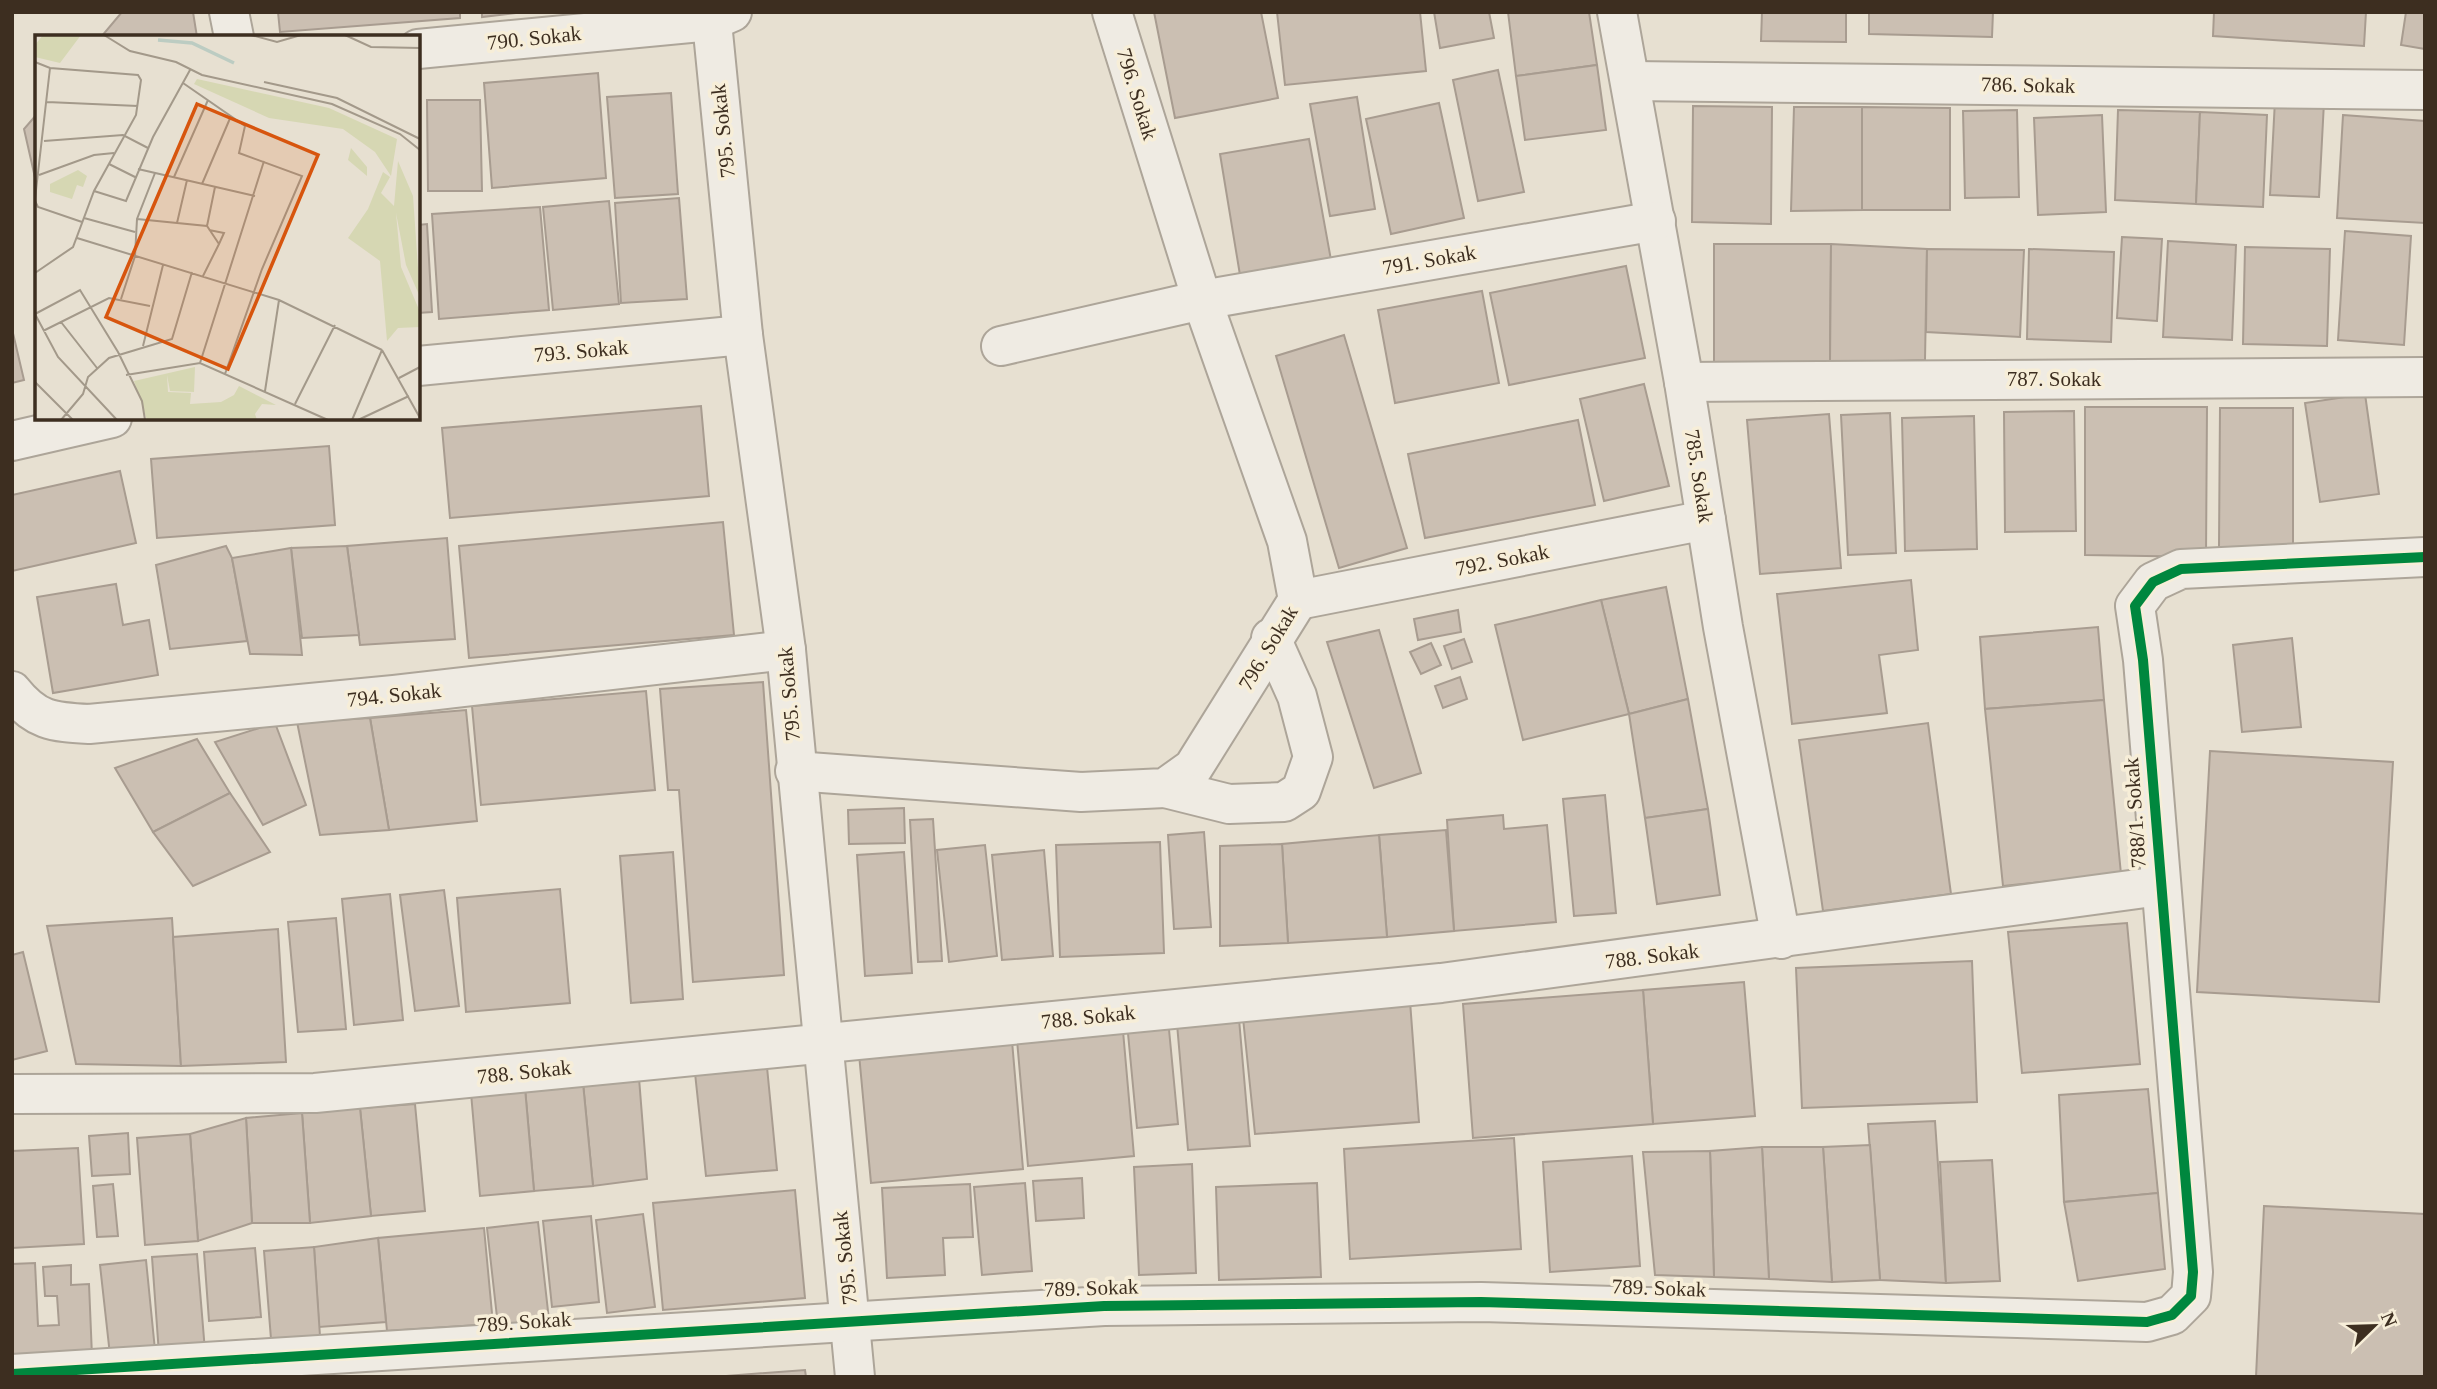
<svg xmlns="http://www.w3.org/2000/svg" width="2437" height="1389" viewBox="0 0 2437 1389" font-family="'Times New Roman',serif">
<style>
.building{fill:#cbbfb2;stroke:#a89c90;stroke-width:2}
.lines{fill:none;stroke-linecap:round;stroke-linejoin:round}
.minor-casing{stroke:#ada599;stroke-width:42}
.minor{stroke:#efebe3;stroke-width:38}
.cycleway-casing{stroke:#f7eed8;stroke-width:15}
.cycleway{stroke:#00873e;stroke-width:10}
.labels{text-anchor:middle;stroke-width:7;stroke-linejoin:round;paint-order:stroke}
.street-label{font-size:21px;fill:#3d2e20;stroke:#f7eed8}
.inset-river{fill:none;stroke:#bcccc2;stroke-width:3.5}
.inset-road{fill:none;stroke:#a3998a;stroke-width:2}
.view{fill:#d7550e;fill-opacity:0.15;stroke:#d7550e;stroke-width:3.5}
.inset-edge{fill:none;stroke:#3d2e20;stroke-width:3.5}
</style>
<rect width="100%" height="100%" fill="#e7e0d1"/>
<g class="building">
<path d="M122,12H193L197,37H101Z"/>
<path d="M278,12H460V18L280,32Z"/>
<path d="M482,12H524L482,17Z"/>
<path d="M1154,12H1261L1278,98L1175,118Z"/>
<path d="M1277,12H1420L1426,71L1285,85Z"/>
<path d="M1434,12H1489L1494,38L1440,48Z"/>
<path d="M1508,12H1589L1597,65L1516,76Z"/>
<path d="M1762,12H1846V42L1761,41Z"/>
<path d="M1869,12H1993L1992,37L1869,34Z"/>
<path d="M2214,12H2366L2364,46L2213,36Z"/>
<path d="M2406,12H2425V49L2401,45Z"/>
<path d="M1597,65L1606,130L1525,140L1516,76Z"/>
<path d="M1498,70L1524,192L1478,201L1453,80Z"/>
<path d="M598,73L606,178L492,188L484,83Z"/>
<path d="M671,93L678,194L615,198L607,97Z"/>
<path d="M1357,97L1375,209L1330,216L1310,104Z"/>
<path d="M427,100H480L482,191H428Z"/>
<path d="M2275,100L2324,102L2319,197L2270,195Z"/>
<path d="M1439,103L1464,218L1391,234L1366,119Z"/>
<path d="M1693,106L1772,107L1771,224L1692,222Z"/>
<path d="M1794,107H1862V210L1791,211Z"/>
<path d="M1862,107L1950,108V210H1862Z"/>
<path d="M2017,110L2019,197L1965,198L1963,111Z"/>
<path d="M2118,110L2200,112L2196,204L2115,200Z"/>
<path d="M2200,112L2267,115L2263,207L2196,204Z"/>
<path d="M37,114V182H36L24,129Z"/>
<path d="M2102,115L2106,212L2038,215L2034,118Z"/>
<path d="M2343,115L2425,121V223L2337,218Z"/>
<path d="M1309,139L1331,260L1240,275L1220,154Z"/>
<path d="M679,198L687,299L621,303L615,203Z"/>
<path d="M609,201L619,304L553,310L543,207Z"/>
<path d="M540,207L549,310L439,319L432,214Z"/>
<path d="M427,224L432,312L418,313V225Z"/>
<path d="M2345,231L2411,236L2404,345L2338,340Z"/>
<path d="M2122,237L2162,239L2157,321L2117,318Z"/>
<path d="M2168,241L2236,245L2232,340L2163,337Z"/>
<path d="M1714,244H1831L1830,363L1714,362Z"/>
<path d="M1831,244L1927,249L1925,360L1830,363Z"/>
<path d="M2245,247L2330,249L2327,346L2243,344Z"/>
<path d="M1927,249L2024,250L2020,337L1926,332Z"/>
<path d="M2029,249L2114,252L2111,342L2027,339Z"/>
<path d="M1626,266L1645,358L1509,385L1490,293Z"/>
<path d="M1482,291L1499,383L1395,403L1378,310Z"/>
<path d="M12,329L24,380L12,383Z"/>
<path d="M1344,335L1407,548L1339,568L1276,356Z"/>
<path d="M1644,384L1669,486L1604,501L1580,399Z"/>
<path d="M2365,394L2379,494L2320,502L2305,403Z"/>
<path d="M701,406L709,496L450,518L442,428Z"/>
<path d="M2085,407H2207L2206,557L2085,555Z"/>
<path d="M2220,408H2293V547H2219Z"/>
<path d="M2074,411L2076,531L2005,532L2004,412Z"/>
<path d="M1890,413L1896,553L1848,555L1841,415Z"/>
<path d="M1829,414L1841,568L1760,574L1747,420Z"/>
<path d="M1974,416L1977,549L1905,551L1902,418Z"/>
<path d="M1578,420L1595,505L1425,538L1408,454Z"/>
<path d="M329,446L335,525L157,538L151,459Z"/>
<path d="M120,471L136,543L12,571V495Z"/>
<path d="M723,522L734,635L469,658L459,546Z"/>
<path d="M447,538L455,639L360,645L347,546Z"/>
<path d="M226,546L232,558L247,641L170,649L156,565Z"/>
<path d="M347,546L359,635L302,638L291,548Z"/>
<path d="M291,548L302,655L250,654L232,558Z"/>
<path d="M1911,580L1918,650L1879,655L1887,713L1792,724L1777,594Z"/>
<path d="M116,584L123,625L149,620L158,675L53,693L37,597Z"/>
<path d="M1666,587L1688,699L1629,714L1601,600Z"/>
<path d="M1601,600L1629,714L1523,740L1495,625Z"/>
<path d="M1458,610L1461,632L1418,640L1414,619Z"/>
<path d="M2098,627L2104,700L1985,709L1980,637Z"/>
<path d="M1379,630L1421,773L1374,788L1327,642Z"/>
<path d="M2292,638L2301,727L2242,732L2233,645Z"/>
<path d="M1464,639L1472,662L1452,669L1444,646Z"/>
<path d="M1431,643L1441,665L1421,674L1410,652Z"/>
<path d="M1460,677L1467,699L1443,708L1435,686Z"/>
<path d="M763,682L784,975L693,982L679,790H668L660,689Z"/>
<path d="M646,691L655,790L481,805L472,706Z"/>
<path d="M1688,699L1708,809L1645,818L1629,714Z"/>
<path d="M2104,700L2121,874L2003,886L1985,709Z"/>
<path d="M466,710L477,821L389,830L370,718Z"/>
<path d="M370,718L389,830L320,835L297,722Z"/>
<path d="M275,723L306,805L263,825L215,742Z"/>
<path d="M1928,723L1951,894L1823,911L1799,740Z"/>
<path d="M197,739L230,793L153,832L115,768Z"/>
<path d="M2210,751L2393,762L2379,1002L2197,992Z"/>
<path d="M230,793L270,852L193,886L153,832Z"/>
<path d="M1605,795L1616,913L1574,916L1563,799Z"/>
<path d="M904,808L905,843L849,844L848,810Z"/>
<path d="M1708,809L1720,895L1657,904L1645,818Z"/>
<path d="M1503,815L1504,829L1547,825L1556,922L1454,931L1447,820Z"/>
<path d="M933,819L942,961L918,962L910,820Z"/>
<path d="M1446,830L1454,931L1387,937L1379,835Z"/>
<path d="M1204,832L1211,927L1174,929L1168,835Z"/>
<path d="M1379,835L1387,937L1288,943L1282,844Z"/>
<path d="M1160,842L1164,953L1060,957L1056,845Z"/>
<path d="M1282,844L1288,943L1220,946V846Z"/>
<path d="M985,845L997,956L949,962L937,850Z"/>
<path d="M1044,850L1053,956L1002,960L992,855Z"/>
<path d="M673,852L683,999L631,1003L620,856Z"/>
<path d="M904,852L912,973L865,976L857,855Z"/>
<path d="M560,889L570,1003L466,1012L457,898Z"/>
<path d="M444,890L459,1006L415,1011L400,895Z"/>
<path d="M390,894L403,1020L354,1025L342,899Z"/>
<path d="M172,918L181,1066L76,1064L47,926Z"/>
<path d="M336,918L346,1029L298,1032L288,922Z"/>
<path d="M2127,923L2140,1064L2022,1073L2008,932Z"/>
<path d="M278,929L286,1062L181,1066L173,937Z"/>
<path d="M23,952L47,1051L12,1060V955Z"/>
<path d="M1972,961L1977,1102L1802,1108L1796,968Z"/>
<path d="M1744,982L1755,1116L1653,1124L1643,990Z"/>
<path d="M1643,990L1653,1124L1473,1138L1463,1004Z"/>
<path d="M1410,1001L1419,1122L1255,1134L1243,1018Z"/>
<path d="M1168,1019L1178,1124L1137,1128L1127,1023Z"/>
<path d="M1239,1019L1250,1146L1188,1150L1177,1024Z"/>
<path d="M1123,1031L1134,1156L1028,1166L1017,1040Z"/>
<path d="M1012,1041L1023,1169L871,1183L859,1054Z"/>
<path d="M767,1067L777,1170L706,1176L695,1073Z"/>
<path d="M639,1078L647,1179L593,1186L583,1083Z"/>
<path d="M583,1083L593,1186L534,1191L525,1088Z"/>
<path d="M525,1088L534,1191L480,1196L471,1093Z"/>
<path d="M2148,1089L2158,1193L2064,1202L2059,1095Z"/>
<path d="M415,1104L425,1211L371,1216L360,1108Z"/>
<path d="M360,1108L371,1216L310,1223L302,1113Z"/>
<path d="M302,1113L310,1223H252L246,1118Z"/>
<path d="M246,1118L252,1223L198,1241L190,1134Z"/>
<path d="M1935,1121L1946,1283L1880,1280L1868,1124Z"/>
<path d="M128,1133L130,1174L92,1176L89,1136Z"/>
<path d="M190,1134L198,1241L145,1245L137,1138Z"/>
<path d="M1514,1138L1521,1249L1350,1259L1344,1149Z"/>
<path d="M1870,1145L1880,1280L1832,1282L1823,1147Z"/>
<path d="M1762,1147H1823L1832,1282L1769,1279Z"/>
<path d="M1762,1147L1769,1279L1714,1277L1710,1151Z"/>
<path d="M78,1148L84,1244L12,1248V1151Z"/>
<path d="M1710,1151L1714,1277L1655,1275L1643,1152Z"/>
<path d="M1632,1156L1640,1266L1550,1272L1543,1162Z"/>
<path d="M1992,1160L2000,1281L1946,1283L1940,1162Z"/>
<path d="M1192,1164L1196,1273L1139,1275L1134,1167Z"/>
<path d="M1082,1178L1084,1218L1036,1221L1033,1181Z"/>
<path d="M1025,1183L1032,1271L982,1275L974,1187Z"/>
<path d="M1317,1183L1321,1277L1219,1280L1216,1187Z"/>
<path d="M113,1184L118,1236L97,1237L93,1186Z"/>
<path d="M970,1184L973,1237L943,1238L945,1275L887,1278L882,1188Z"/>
<path d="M795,1190L805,1298L663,1310L653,1203Z"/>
<path d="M2158,1193L2165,1269L2078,1281L2064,1202Z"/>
<path d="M2264,1206L2425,1214V1377H2256Z"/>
<path d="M643,1214L655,1307L607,1313L596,1220Z"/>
<path d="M591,1216L599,1302L552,1307L543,1221Z"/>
<path d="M538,1222L549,1320L498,1326L487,1228Z"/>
<path d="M484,1228L493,1324L387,1331L378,1238Z"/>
<path d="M378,1238L386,1322L319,1327L314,1247Z"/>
<path d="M314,1247L320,1336L271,1339L264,1251Z"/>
<path d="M255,1248L261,1317L209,1321L204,1252Z"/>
<path d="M197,1254L205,1351L159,1354L152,1257Z"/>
<path d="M146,1260L155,1350L110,1355L100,1265Z"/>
<path d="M35,1263L38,1326L59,1325L57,1296H45L43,1267L71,1265V1285L89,1284L92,1356L12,1360V1264Z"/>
<path d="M805,1370L806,1377L726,1376Z"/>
</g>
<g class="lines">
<defs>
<g id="minor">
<path d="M229,12L234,37"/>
<path d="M711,12L743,335L786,650L855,1377"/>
<path d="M1617,12L1684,382L1723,627L1781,939"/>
<path d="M418,49L711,21L732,12"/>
<path d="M1631,81L2425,90"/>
<path d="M1001,346L1202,300L1656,221"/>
<path d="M418,366L743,335"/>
<path d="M1684,382L2425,377"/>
<path d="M12,441L112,418"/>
<path d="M1298,600L1706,520"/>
<path d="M12,691C36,721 52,722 89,724L394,695L786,650"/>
<path d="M795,771L1081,792L1165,788L1193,768L1298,600L1287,541L1202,300L1112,12"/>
<path d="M1165,788L1229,804L1284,802L1301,791L1313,757L1297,696L1271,638"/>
<path d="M12,1094L315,1093L1441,983L2160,886"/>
<path d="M12,1374L1104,1306L1481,1302L2147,1322L2172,1315L2191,1296L2193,1272L2143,660L2135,606L2153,582L2181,569L2425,557"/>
</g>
</defs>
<use href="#minor" class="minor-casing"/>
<use href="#minor" class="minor"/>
<defs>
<path id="cycleway" d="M12,1374L1104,1306L1481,1302L2147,1322L2172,1315L2191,1296L2193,1272L2143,660L2135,606L2153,582L2181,569L2425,557"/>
</defs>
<use href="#cycleway" class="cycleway-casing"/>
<use href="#cycleway" class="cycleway"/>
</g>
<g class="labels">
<g class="street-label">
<text transform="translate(534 38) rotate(-6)" y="7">790. Sokak</text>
<text transform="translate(2028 85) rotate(1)" y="7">786. Sokak</text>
<text transform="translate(1137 94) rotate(73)" y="7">796. Sokak</text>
<text transform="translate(723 131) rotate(-96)" y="7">795. Sokak</text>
<text transform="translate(1429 260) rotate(-10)" y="7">791. Sokak</text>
<text transform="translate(581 351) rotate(-5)" y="7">793. Sokak</text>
<text x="2054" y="386">787. Sokak</text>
<text transform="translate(1699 476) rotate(81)" y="7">785. Sokak</text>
<text transform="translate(1502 560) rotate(-11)" y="7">792. Sokak</text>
<text transform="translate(1268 648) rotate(-59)" y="7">796. Sokak</text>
<text transform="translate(789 694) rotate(-95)" y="7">795. Sokak</text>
<text transform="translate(394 695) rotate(-6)" y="7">794. Sokak</text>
<text transform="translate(2135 813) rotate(-94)" y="7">788/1. Sokak</text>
<text transform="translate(1652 956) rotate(-7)" y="7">788. Sokak</text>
<text transform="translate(1088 1017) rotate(-6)" y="7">788. Sokak</text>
<text transform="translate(524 1072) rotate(-6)" y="7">788. Sokak</text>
<text transform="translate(845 1258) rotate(-96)" y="7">795. Sokak</text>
<text transform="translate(1091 1288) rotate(-2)" y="7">789. Sokak</text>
<text transform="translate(1659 1288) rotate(2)" y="7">789. Sokak</text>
<text transform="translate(524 1322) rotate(-4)" y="7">789. Sokak</text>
</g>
</g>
<g transform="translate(35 35)">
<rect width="385" height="385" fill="#e7e0d1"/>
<path d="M8,0H46L25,28L0,22V10ZM162,44L294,73L362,104L356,141L340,117L308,94L234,83L159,49ZM316,113L332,132V141L313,125ZM363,126L378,161L385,262L371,230L361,178L366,232L385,277V292L363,293L352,306L345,226L313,203L333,174L348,137L355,142L346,158L359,171ZM43,135L52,141L48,152L42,150L37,164L15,157V149ZM160,332L159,357L135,356L132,340L133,357L156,358L155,369L186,367L199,360L204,351L241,370L227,369L220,379L222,385H112L99,346Z" fill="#d6d7b3"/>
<path class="inset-river" d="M123,5L157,8L199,28"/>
<path class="inset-road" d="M69,0L95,16L141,27L167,40L297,69L365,99L385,115M216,0L242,7L266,0M310,0L336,12L385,13M0,27L15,33L103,40L106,45L101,80L59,156L38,212L0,238M229,47L302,63L385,104M148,48L210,91L204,118L267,141L227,234L190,339M12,67L103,71M9,106L88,100L113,113M74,129L100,142M103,134L220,161M4,140L59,120L79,118M139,142L173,65M167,149L196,81M59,156L91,166L118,102L155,35M0,164L15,33M0,166L3,172L47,187M49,183L100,197M102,184L172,191L184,209L168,241M142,188L152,145M172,191L180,152M174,195L189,198L184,209M42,203L244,265L347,315M86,264L100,221L102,184L120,138M0,279L45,255L83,317L107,366L110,385M0,279L23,322L82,385M26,287L62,333M8,296L74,263L115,271M108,311L128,230M347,315L385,383M165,328L229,126M91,340L165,328L293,385M364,343L385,332M0,347L38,385M230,356L244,265M260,369L300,290M26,385L48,359L53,342L74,323L137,304L157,237M317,385L347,315M323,385L374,361"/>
<path class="view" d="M162,69L283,120L193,334L71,282Z"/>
<rect width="385" height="385" class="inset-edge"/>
</g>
<rect width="2437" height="1389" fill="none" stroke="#3d2e20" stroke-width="28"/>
<g transform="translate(2374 1326) rotate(67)" stroke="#f7eed8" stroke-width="5" paint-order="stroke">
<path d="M0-5L12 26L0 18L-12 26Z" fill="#3d2e20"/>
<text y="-10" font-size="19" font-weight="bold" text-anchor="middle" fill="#3d2e20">N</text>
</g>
</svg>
